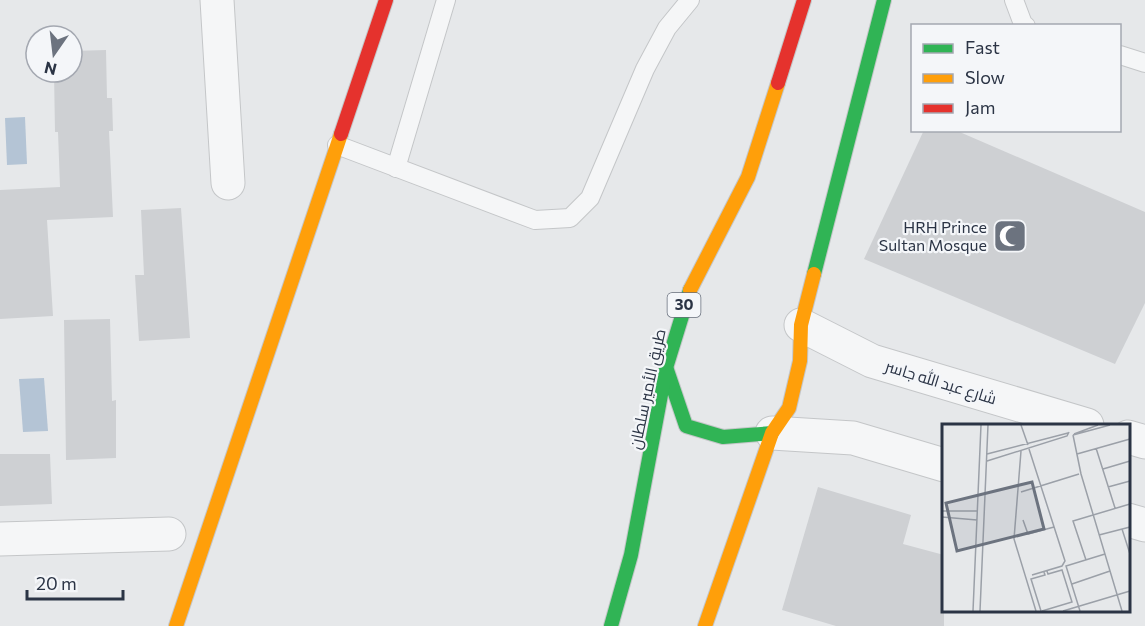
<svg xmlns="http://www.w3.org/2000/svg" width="1145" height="626" viewBox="0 0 1145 626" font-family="Commissioner,Cairo,sans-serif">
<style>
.water{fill:#b4c4d5}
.building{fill:#ced0d3}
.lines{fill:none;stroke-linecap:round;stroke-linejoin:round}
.lane-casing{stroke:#c4c6c8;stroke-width:20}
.street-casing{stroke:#c4c6c8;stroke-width:35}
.fast-casing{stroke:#c4c6c8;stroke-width:16}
.slow-casing{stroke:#c4c6c8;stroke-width:16}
.jam-casing{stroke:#c4c6c8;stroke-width:16}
.lane{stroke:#f5f6f7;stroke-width:18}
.street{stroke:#f5f6f7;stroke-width:33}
.fast{stroke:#30b455;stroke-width:14}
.slow{stroke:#ff9f0a;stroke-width:14}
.jam{stroke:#e5322d;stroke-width:14}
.labels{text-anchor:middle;stroke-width:4.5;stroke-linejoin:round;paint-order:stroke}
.shield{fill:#f4f6f9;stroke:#676e7b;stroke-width:1.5}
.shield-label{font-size:15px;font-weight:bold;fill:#2b3445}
.poi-label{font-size:16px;fill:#2b3445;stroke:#f4f6f9;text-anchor:end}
.street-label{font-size:16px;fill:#2b3445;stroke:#f4f6f9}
.inset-road{fill:none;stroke:#9ba0a8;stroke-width:1.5}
.view{fill:#6c737f;fill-opacity:0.15;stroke:#6c737f;stroke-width:3}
.inset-edge{fill:none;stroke:#2b3445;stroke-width:3}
</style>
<rect width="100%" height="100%" fill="#e6e8ea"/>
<g class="water">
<path d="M25,117L27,164L7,165L5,118Z"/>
<path d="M44,378L48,431L23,432L19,379Z"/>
</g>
<g class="building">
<path d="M106,50L107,98H112L113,131H109L113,217L47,220L53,316L0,319V190L60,187L58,132H55L54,72H72V51Z"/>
<path d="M924,130H955L1145,212V303L1115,364L864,259Z"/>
<path d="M181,208L190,338L139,341L135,275H144L141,210Z"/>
<path d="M110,319L112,401L116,400V458L66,460L64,320Z"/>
<path d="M0,454H50L52,504L0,506Z"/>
<path d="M818,487L911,515L903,544L944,555V626H836L782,610Z"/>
</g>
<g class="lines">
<defs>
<g id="lane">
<path d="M1014,0L1023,24L1026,26"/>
<path d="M1120,55L1145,63"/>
<path d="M337,145L535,220L570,218L590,198L645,69L667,28L690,0"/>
<path d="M396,168L446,0"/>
</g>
<g id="street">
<path d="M217,0L228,183"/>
<path d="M801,325L872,361L1087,425"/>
<path d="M772,433L853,438L944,465"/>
<path d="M1128,437L1145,442"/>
<path d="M1128,520L1145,525"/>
<path d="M0,539L169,534"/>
</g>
<g id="fast">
<path d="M814,274L884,0"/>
<path d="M667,370L686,426L723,437L772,433"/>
<path d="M611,626L631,555L666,368L690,290"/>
</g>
<g id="slow">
<path d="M690,290L748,177L778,83"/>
<path d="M176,626L341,134"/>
<path d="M705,626L772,433L789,408L800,361L801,325L814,274"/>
</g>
<g id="jam">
<path d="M778,83L804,0"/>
<path d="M341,134L386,0"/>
</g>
</defs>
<use href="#lane" class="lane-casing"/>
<use href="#street" class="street-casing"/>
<use href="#fast" class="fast-casing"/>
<use href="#slow" class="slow-casing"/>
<use href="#jam" class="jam-casing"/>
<use href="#lane" class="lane"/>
<use href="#street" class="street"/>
<use href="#fast" class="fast"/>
<use href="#slow" class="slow"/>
<use href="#jam" class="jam"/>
</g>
<defs>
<symbol id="mosque-square" viewBox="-11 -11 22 22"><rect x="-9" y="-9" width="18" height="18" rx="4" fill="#6c737f" stroke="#f4f6f9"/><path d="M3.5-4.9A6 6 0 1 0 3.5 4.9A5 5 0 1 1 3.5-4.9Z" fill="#fff"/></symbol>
</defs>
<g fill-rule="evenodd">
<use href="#mosque-square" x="991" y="217" width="38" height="38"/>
</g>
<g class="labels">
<rect class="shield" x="667.5" y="293" width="33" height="24" rx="4.5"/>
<g class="shield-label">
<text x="684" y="310">30</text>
</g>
<g class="poi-label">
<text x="987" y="233">HRH Prince<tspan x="987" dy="18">Sultan Mosque</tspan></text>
</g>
<g class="street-label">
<text transform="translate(941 382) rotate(17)" y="6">شارع عبد الله جاسر</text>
<text transform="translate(647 389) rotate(-78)" y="6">طريق الأمير سلطان</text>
</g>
</g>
<g transform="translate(942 424)">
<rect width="188" height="188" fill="#e6e8ea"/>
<path class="inset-road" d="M79,1L86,21M132,10L156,1M131,11L139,50L180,187M131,11L168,1M154,24L173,84M87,25L123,137L120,142L90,151M79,27L72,115L94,187M45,30L126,9M135,30L188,15M45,37L125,12L127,8M161,45L188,37M166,63L188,57M79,68L137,50M0,87H35M0,93L35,96M81,96L86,110L112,103M180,105L188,130M157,111L188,103M144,136L131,97L188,80M130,160L168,147M31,187L39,1M38,187L46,1M99,187L89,155L103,151L102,148M100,187L130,178L120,146L106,150L105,147M121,187L188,167M138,187L124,142L163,130"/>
<path class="view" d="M90,58L102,105L15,127L4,79Z"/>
<rect width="188" height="188" class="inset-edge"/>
</g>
<rect x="911" y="24" width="210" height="108" fill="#f4f6f9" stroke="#a4a8b1" stroke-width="1.5"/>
<rect x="923" y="44" width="30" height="9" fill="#30b455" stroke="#a4a8b1" stroke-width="1.5"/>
<text x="965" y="54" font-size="18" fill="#2b3445">Fast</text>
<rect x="923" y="74" width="30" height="9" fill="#ff9f0a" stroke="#a4a8b1" stroke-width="1.5"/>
<text x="965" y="84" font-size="18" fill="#2b3445">Slow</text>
<rect x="923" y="104" width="30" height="9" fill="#e5322d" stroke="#a4a8b1" stroke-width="1.5"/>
<text x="965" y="114" font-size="18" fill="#2b3445">Jam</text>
<g transform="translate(54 54) rotate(194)"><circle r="28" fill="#f4f6f9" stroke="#a4a8b1" stroke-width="1.5"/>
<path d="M0-4.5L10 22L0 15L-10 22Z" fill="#6c737f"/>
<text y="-9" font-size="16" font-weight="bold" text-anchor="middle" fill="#2b3445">N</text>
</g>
<path d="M27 590v9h96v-9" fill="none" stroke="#2b3445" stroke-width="3"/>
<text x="36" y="590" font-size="18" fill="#2b3445" stroke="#f4f6f9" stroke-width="4.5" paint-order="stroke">20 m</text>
</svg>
